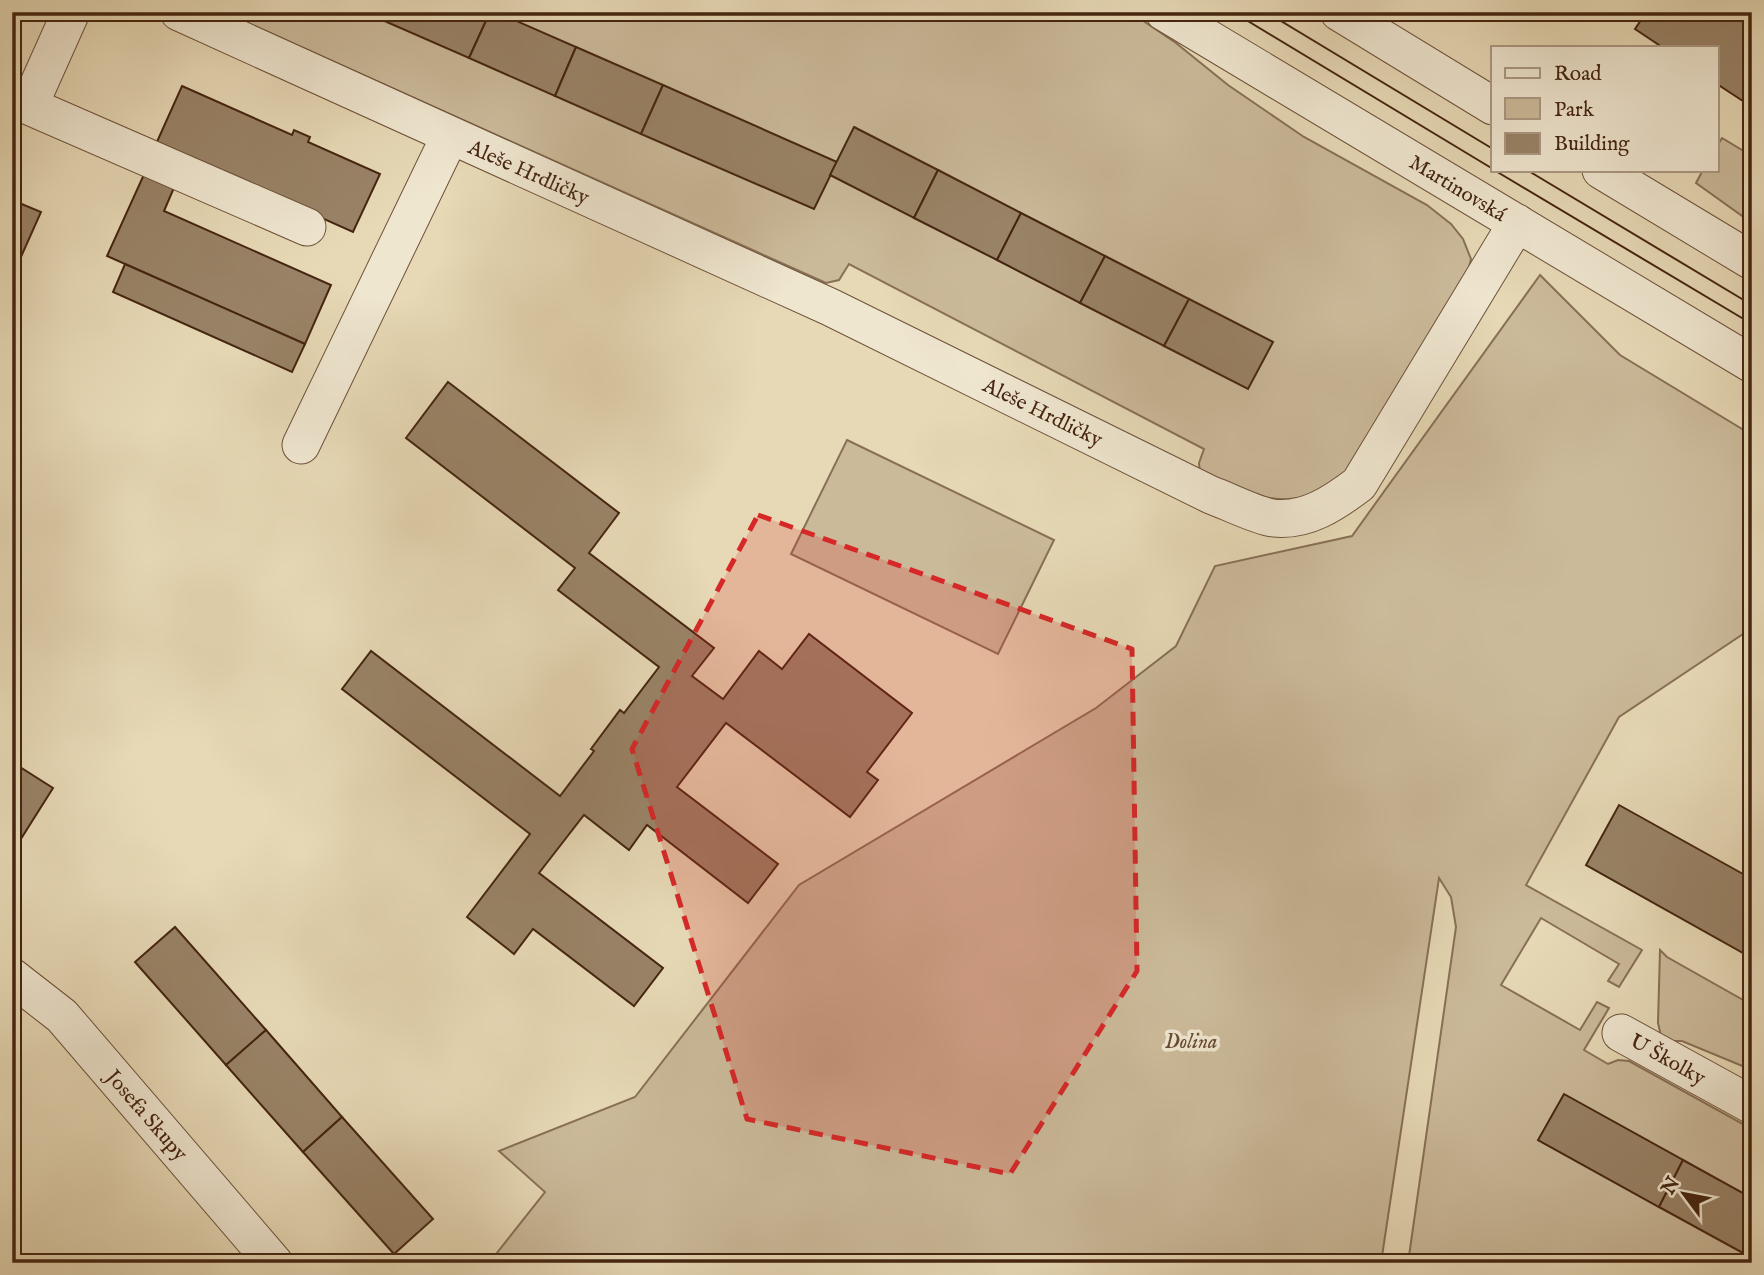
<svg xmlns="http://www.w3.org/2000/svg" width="1764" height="1275" viewBox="0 0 1764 1275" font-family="'IM FELL English',serif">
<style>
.green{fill:#cbba9a;stroke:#887056;stroke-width:2}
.building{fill:#998367;stroke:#452511;stroke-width:2}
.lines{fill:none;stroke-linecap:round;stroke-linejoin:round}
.minor-casing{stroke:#6e523a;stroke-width:39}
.minor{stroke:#efe6d0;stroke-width:37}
.tram{stroke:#452511;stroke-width:2}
.marked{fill:#d62828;fill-opacity:0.2;stroke:#d62828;stroke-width:5;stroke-dasharray:14 9;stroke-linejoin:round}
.labels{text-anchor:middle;stroke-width:7;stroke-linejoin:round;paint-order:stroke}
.street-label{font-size:21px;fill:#452511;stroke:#efe6d0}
.park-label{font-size:21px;font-style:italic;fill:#664a33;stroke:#efe6d0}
</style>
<rect width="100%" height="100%" fill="#e7d9b6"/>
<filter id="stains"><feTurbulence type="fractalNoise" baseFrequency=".00286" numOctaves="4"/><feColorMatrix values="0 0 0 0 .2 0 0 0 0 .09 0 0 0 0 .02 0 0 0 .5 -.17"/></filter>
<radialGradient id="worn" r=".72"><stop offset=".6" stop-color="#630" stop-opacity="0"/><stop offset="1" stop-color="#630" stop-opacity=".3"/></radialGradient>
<g class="green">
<path d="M223,12H1130L1176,43L1228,85L1304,137L1427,205L1451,224L1463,239L1471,259L1466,280L1351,468C1345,475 1339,484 1331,488C1285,512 1243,493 1200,473L1199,463L1204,449L849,264L839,280L826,283Z"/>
<path d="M1722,138L1752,156V223L1696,183L1703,170H1717V146Z"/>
<path d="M1540,275L1620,355L1752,435V628L1619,717L1526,885L1642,950L1619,987L1608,981L1619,964L1541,918L1501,985L1580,1030L1597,1002L1609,1008L1584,1050L1608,1064L1618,1060L1629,1061L1752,1129V1263H1408L1456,927L1451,897L1439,878L1381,1263H489L545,1192L499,1151L635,1097L799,885L1096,708L1176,646L1215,566L1352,536Z"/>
<path d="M847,440L1054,540L998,654L791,554Z"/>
<path d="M1660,950L1667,957L1752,1005V1070L1682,1041H1671L1661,1036L1658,1023Z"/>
</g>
<g class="building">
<path d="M364,12H490L469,58Z"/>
<path d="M490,12H496L576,47L555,96L469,58Z"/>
<path d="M1629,12H1752V107L1717,84V47H1662L1635,29L1641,20Z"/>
<path d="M576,47L663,85L641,134L555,96Z"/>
<path d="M663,85L837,162L814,209L641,134Z"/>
<path d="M182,86L292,135L294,130L310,137L308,142L380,174L353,232L156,144Z"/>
<path d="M854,127L938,170L914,218L830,175Z"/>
<path d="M146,170L176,183L164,211L331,285L305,344L107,256Z"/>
<path d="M938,170L1021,213L997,260L914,218Z"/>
<path d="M12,200L41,212L12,277Z"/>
<path d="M1021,213L1105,256L1080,303L997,260Z"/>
<path d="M1105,256L1189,299L1164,346L1080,303Z"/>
<path d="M125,264L305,344L292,372L113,292Z"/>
<path d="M1189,299L1273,342L1248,389L1164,346Z"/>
<path d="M448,382L619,513L589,553L714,648L692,676L723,699L759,651L782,669L809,634L912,713L867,772L878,780L850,817L726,723L677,787L778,864L748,903L647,825L629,850L584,815L539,873L663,968L634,1006L533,929L514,954L467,917L530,834L342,689L371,651L560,796L594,751L591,749L620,710L624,713L659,667L558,590L575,568L406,438Z"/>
<path d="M12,762L53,788L12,853Z"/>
<path d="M1619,805L1752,879V958L1586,865Z"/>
<path d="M175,927L266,1030L226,1065L135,962Z"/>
<path d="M266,1030L342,1117L303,1152L226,1065Z"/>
<path d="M1564,1094L1683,1160L1659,1207L1538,1140Z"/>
<path d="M342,1117L433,1219L394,1254L303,1152Z"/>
<path d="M1683,1160L1752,1198V1258L1659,1207Z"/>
</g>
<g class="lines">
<defs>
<g id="minor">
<path d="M71,12L29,106L307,227"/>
<path d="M179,12L830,307L1211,495C1228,501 1257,516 1273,518C1306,522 1334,503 1359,484L1517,223"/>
<path d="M1164,12L1752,364"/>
<path d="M1339,12L1493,106"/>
<path d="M1601,170L1752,261"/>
<path d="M301,445L450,136"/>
<path d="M12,977L62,1016L274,1263"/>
<path d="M1621,1033L1752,1105"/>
</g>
</defs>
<use href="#minor" class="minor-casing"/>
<use href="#minor" class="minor"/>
<g class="tram">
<path d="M1233,12L1493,169"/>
<path d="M1266,12L1493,149"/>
<path d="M1494,170L1752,324"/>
<path d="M1527,170L1752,305"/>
</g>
</g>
<path class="marked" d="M758,515L1132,649L1137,971L1010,1174L747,1119L632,749Z"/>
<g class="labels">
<g class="street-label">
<text transform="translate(529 172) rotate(24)" y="7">Aleše Hrdličky</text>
<text transform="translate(1458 188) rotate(31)" y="7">Martinovská</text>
<text transform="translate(1043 412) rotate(26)" y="7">Aleše Hrdličky</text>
<text transform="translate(1668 1059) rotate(29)" y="7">U Školky</text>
<text transform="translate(147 1115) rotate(49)" y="7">Josefa Skupy</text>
</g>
<g class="park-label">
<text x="1191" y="1048">Dolina</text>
</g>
</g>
<rect width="1764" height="1275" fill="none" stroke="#e7d9b6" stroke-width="42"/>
<rect x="14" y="14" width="1736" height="1247" fill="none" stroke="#452511" stroke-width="3.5"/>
<rect x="21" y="21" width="1722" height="1233" fill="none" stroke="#452511" stroke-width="2"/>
<rect x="1491" y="46" width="228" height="126" fill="#efe6d0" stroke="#ab9984" stroke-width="2"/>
<rect x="1505" y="68" width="35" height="10" fill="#efe6d0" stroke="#ab9984" stroke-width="2"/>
<text x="1554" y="80" font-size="21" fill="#452511">Road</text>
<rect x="1505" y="98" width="35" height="21" fill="#cbba9a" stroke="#ab9984" stroke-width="2"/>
<text x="1554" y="116" font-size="21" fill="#452511">Park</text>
<rect x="1505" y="133" width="35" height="21" fill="#998367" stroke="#ab9984" stroke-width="2"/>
<text x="1554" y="150" font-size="21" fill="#452511">Building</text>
<g transform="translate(1684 1194) rotate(302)" stroke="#efe6d0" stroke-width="5" paint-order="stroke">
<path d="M0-5L12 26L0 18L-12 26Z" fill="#452511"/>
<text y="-10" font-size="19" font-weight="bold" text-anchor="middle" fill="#452511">N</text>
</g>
<rect width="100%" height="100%" filter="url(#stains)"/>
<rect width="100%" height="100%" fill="url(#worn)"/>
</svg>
